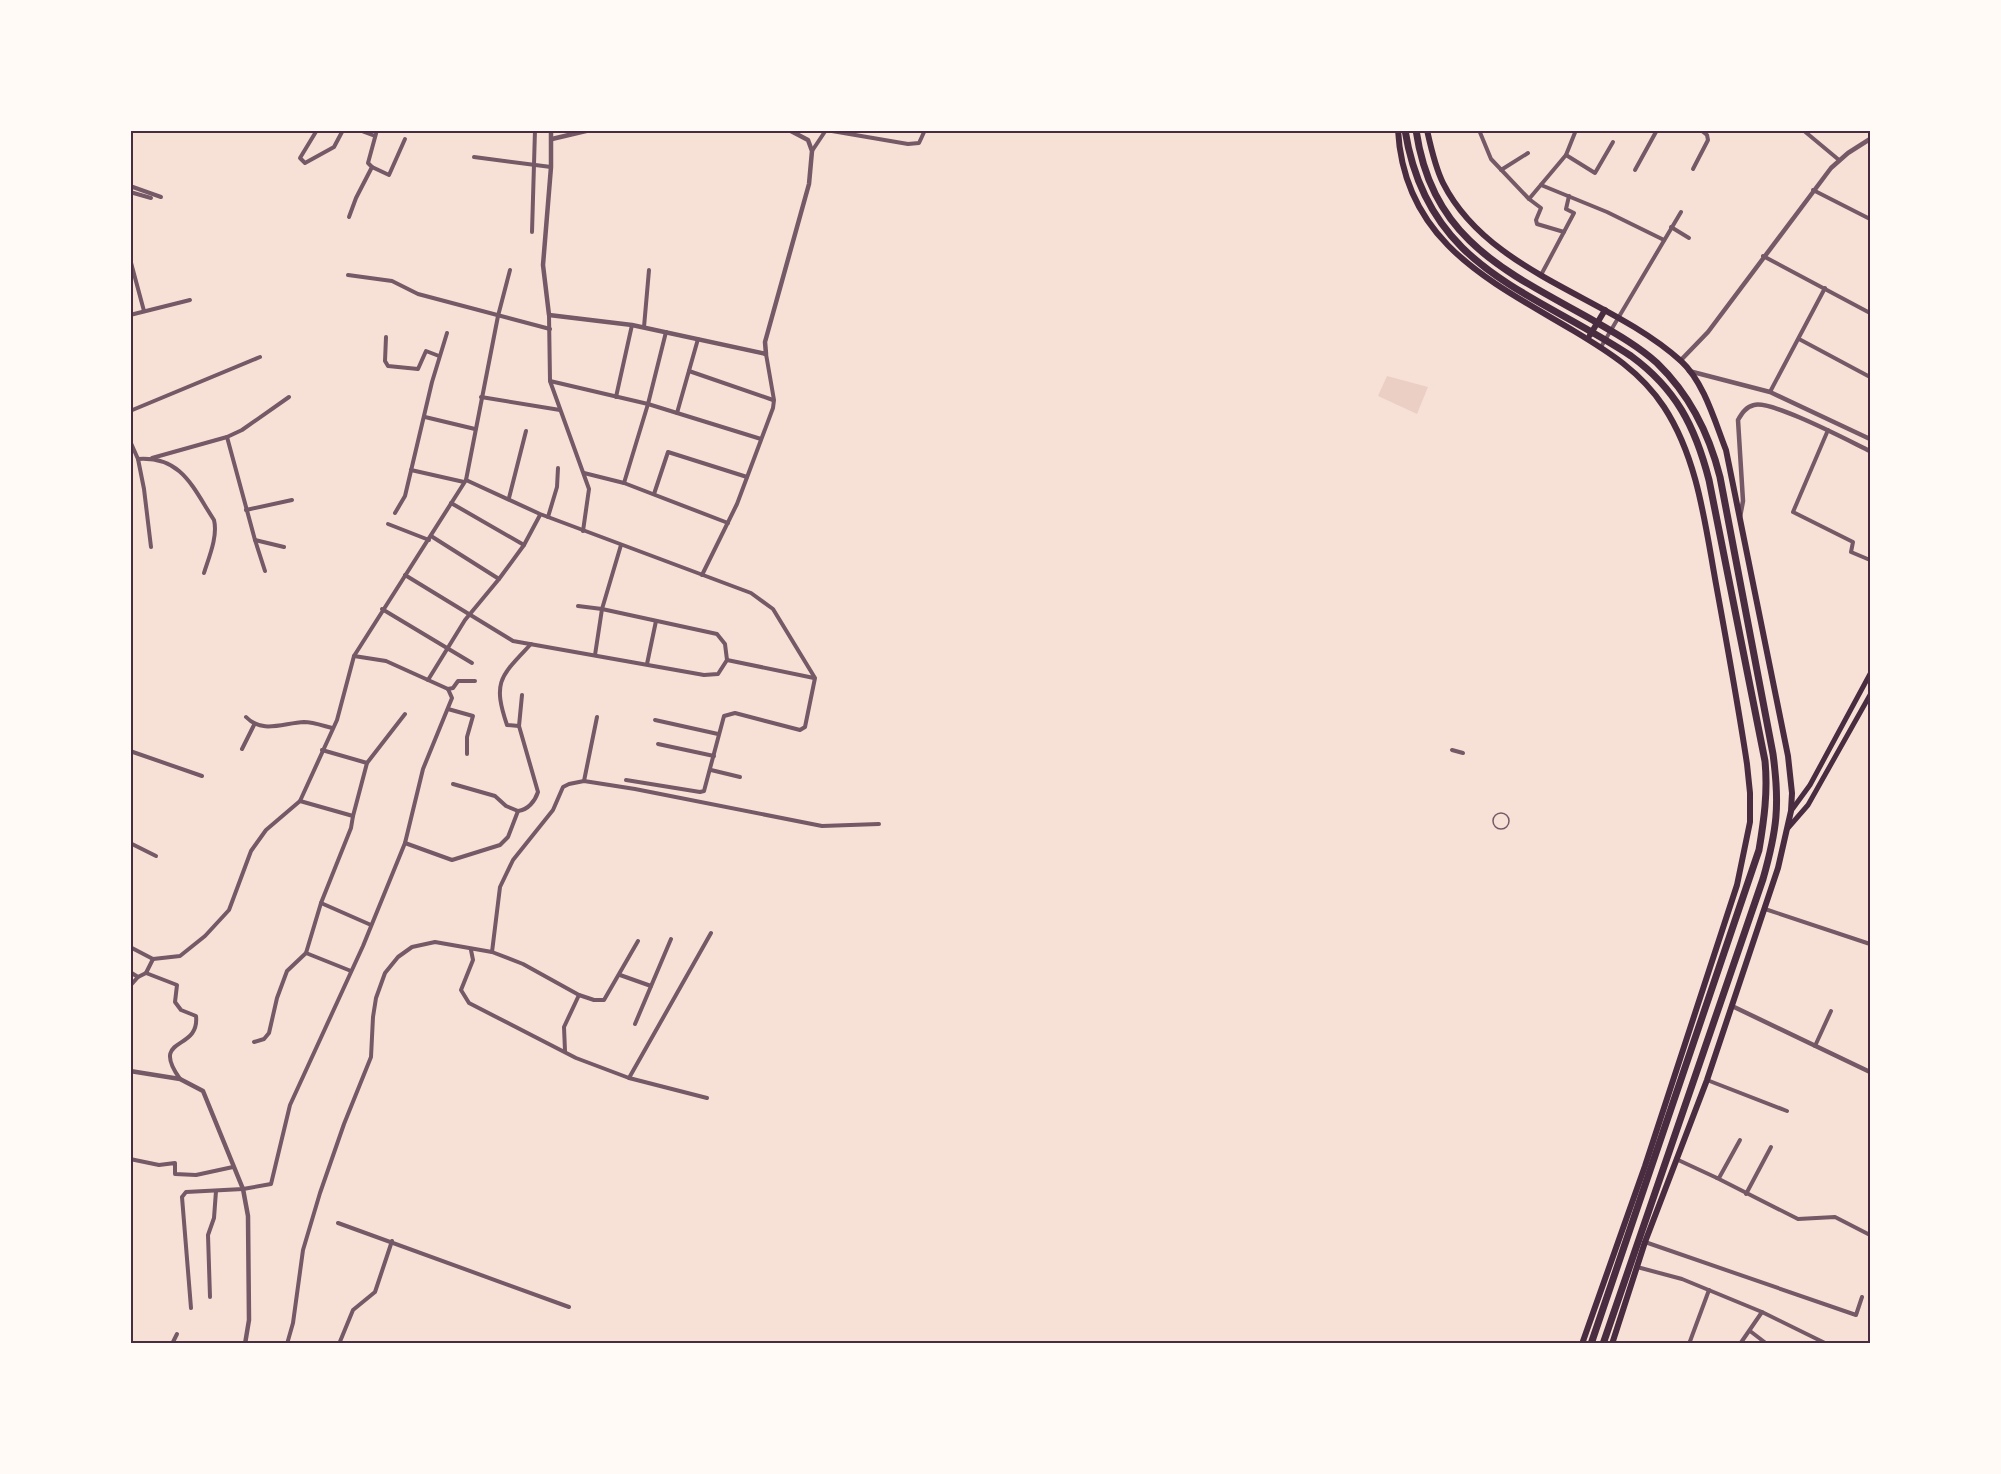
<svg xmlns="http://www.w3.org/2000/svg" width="2001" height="1474" viewBox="0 0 2001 1474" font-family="'Libre Baskerville',serif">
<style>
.green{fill:#ebcfc5}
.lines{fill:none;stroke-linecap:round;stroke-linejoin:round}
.service{stroke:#755966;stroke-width:1.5}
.minor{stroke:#755966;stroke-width:4}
.tertiary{stroke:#755966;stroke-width:4.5}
.secondary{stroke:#4a2c40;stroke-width:5}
.trunk{stroke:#4a2c40;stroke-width:6}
.motorway{stroke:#4a2c40;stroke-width:7}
.neatline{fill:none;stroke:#4a2c40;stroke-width:2}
</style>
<rect width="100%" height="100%" fill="#f7e1d7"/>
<path class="green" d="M1387,376L1428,387L1417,414L1378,396Z"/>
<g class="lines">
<circle class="service" cx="1501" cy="821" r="8"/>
<g class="minor">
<path d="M305,130H308"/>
<path d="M317,130L300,158L305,163L334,147L343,130"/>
<path d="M359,130L375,136"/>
<path d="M984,130L986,131"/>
<path d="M1479,130L1491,159L1529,199L1541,208L1536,220L1537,224L1564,232"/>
<path d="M1803,130L1839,160"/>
<path d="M812,151L826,130L908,144L919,143L925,130"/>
<path d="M1566,155L1595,173L1613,142"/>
<path d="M474,157L551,167"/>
<path d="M372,167L389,175L405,139"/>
<path d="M1693,169L1708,140L1707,135L1701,130"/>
<path d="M1501,170L1528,153"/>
<path d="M1635,170L1657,130"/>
<path d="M1541,185L1607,212L1664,240"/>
<path d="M130,186L161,197"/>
<path d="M1813,190L1870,219"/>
<path d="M130,192L151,198"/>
<path d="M1529,199L1566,155L1576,130"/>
<path d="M349,217L356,198L372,167L368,163L377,130"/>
<path d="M1671,227L1689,238"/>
<path d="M532,232L535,130"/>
<path d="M1763,256L1870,313"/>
<path d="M130,259L144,311"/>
<path d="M348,275L392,281L418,294L550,329"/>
<path d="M1541,275L1574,213L1566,209L1569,196"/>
<path d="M130,315L190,300"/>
<path d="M549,315L550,381L589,489L583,531"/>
<path d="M644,327L649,270"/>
<path d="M386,337L385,361L388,366L418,369L426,351L439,356"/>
<path d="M1799,339L1870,377"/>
<path d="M1601,347L1681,212"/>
<path d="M689,371L773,400"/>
<path d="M550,381L648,404L761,439"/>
<path d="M1770,392L1825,288"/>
<path d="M481,397L560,410"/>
<path d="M616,397L632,325"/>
<path d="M130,411L260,357"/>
<path d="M677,413L698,339"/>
<path d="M425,417L475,429"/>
<path d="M1828,430L1793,512L1853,542L1851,552L1870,560"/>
<path d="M227,437L255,540L265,571"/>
<path d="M130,441L138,459C182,456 193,488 214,520C218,536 209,557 204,573"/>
<path d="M152,458L227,437L242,430L289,397"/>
<path d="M138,459L144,489L151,547"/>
<path d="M411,470L464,482"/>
<path d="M584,473L624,483L728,523"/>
<path d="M466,480L540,514L751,593L773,609L815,678L805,727L800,730L735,713L724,716L704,791L700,792L626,780"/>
<path d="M624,483L648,404L666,332"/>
<path d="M654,494L668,452L747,477"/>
<path d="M509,498L526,431"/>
<path d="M451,503L524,545"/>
<path d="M246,510L292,500"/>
<path d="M395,513L405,496L432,382L447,333"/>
<path d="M548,517L557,487L558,468"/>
<path d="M388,524L429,540"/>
<path d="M431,536L499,579"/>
<path d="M255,540L284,547"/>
<path d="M405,575L513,641L704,675L718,674L727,660L725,644L717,634L602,609L578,606"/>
<path d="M702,575L737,504L773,408L774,400L766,354"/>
<path d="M382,609L472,663"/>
<path d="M595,655L602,609L621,545"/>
<path d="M727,660L814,678"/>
<path d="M647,664L656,621"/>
<path d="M428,680L465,620L499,579L524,545L540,515"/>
<path d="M448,689L453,688L458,681H475"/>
<path d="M448,709L473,716L467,737V754"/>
<path d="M246,717C262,734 283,723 304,722C313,722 324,726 332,728"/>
<path d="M655,720L718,734"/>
<path d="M519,726L507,725C492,681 501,676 531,644"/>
<path d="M658,744L714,756"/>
<path d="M242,749L254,725"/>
<path d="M322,750L367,763"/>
<path d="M1452,750L1463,753"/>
<path d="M130,751L202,776"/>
<path d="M711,770L740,777"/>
<path d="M584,781L597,717"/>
<path d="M453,784L495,796L506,806L518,811"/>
<path d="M300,801L353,816"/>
<path d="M130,843L156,856"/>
<path d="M405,843L452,860L500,845L508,837L518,811C528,810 535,801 538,792L519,726L522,695"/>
<path d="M321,903L371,925"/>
<path d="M1765,909L1870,944"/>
<path d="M130,947L153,959L180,956L205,936L229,910L251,851L266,830L300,801L337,720L354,656L466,480L498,316L510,270"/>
<path d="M471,950L473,960L461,990L469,1003L576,1058L629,1078L707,1098"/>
<path d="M492,952L500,887L513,860L553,810L563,787L569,784L584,781L635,789L822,826L879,824"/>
<path d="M306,953L351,971"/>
<path d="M130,972L138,977"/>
<path d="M146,973L177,985L175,1002L181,1010L196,1016C200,1052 149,1035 180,1079"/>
<path d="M620,975L651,986"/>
<path d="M130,986L138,977L146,973L153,959"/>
<path d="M635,1024L671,939"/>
<path d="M254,1042L264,1039L269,1033L277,998L287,971L306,953L321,903L351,828L353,816L367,763L405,714"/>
<path d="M1815,1046L1831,1011"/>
<path d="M565,1051L564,1027L579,995"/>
<path d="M629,1078L711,933"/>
<path d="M1707,1080L1787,1111"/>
<path d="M130,1159L159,1165L175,1163V1174L196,1175L233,1167"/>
<path d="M1676,1159L1717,1178H1719L1740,1140"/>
<path d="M1717,1178L1798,1219L1835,1217L1870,1235"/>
<path d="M1746,1194L1771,1147"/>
<path d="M338,1223L569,1307"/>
<path d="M1645,1242L1856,1315L1862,1297"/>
<path d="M1637,1267L1682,1279L1762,1312L1827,1344"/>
<path d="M210,1297L208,1235L214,1218L216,1191"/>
<path d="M191,1308L182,1197L186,1192L243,1189L271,1184L290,1105L363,946L405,843L423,769L452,698L448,689L386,661L354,656"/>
<path d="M1750,1331L1767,1344"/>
<path d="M172,1344L177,1334"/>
<path d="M287,1344L293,1323L303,1250L320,1193L344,1124L371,1057L373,1017L376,998L385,973L398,957L412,947L435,942L492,952L523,964L579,995L594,1000H604L638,941"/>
<path d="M339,1344L353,1310L375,1292L392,1241"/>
<path d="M1689,1344L1709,1290"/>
<path d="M1740,1344L1762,1312"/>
</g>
<g class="tertiary">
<path d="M551,130V167L543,265L549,315L632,325L766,354L765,342L809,184L812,151L808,140L789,130"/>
<path d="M552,139L590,130"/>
<path d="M1680,361L1708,332L1831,168L1848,153L1870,139"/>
<path d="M1689,371L1770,392L1870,439"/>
<path d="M1740,517L1743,501L1738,420C1742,413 1746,407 1754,405C1772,400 1851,442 1870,451"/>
<path d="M1732,1006L1870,1072"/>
<path d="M130,1071L180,1079L203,1091L243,1189L248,1216L249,1320L245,1344"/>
</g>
<g class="secondary">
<path d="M1791,811L1810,785L1870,674"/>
<path d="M1788,828L1808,805L1870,695"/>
</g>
<g class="trunk">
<path d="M1398,130C1404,242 1490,281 1574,331C1609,352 1641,372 1664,407C1698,459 1705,524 1716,584C1727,644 1738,704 1747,764L1750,793V822L1737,885L1645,1166L1582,1344"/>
<path d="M1427,130C1431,148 1435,167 1443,183C1489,274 1609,296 1681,361C1704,382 1715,422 1726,450L1788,756L1792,793L1791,811L1778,868L1707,1080L1645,1242L1612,1344"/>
<path d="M1590,335L1605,310"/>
</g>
<g class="motorway">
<path d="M1405,130C1427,269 1530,289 1631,356C1676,389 1695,426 1709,480L1765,761C1768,792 1764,820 1759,850L1591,1344"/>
<path d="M1416,130C1432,239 1503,270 1589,318C1613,332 1637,345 1657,363C1690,395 1709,433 1720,477L1773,754C1780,805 1777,830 1763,879L1603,1344"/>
</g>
</g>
<rect width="2001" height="1474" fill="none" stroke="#fffaf5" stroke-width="264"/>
<rect x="132" y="132" width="1737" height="1210" class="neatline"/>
</svg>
